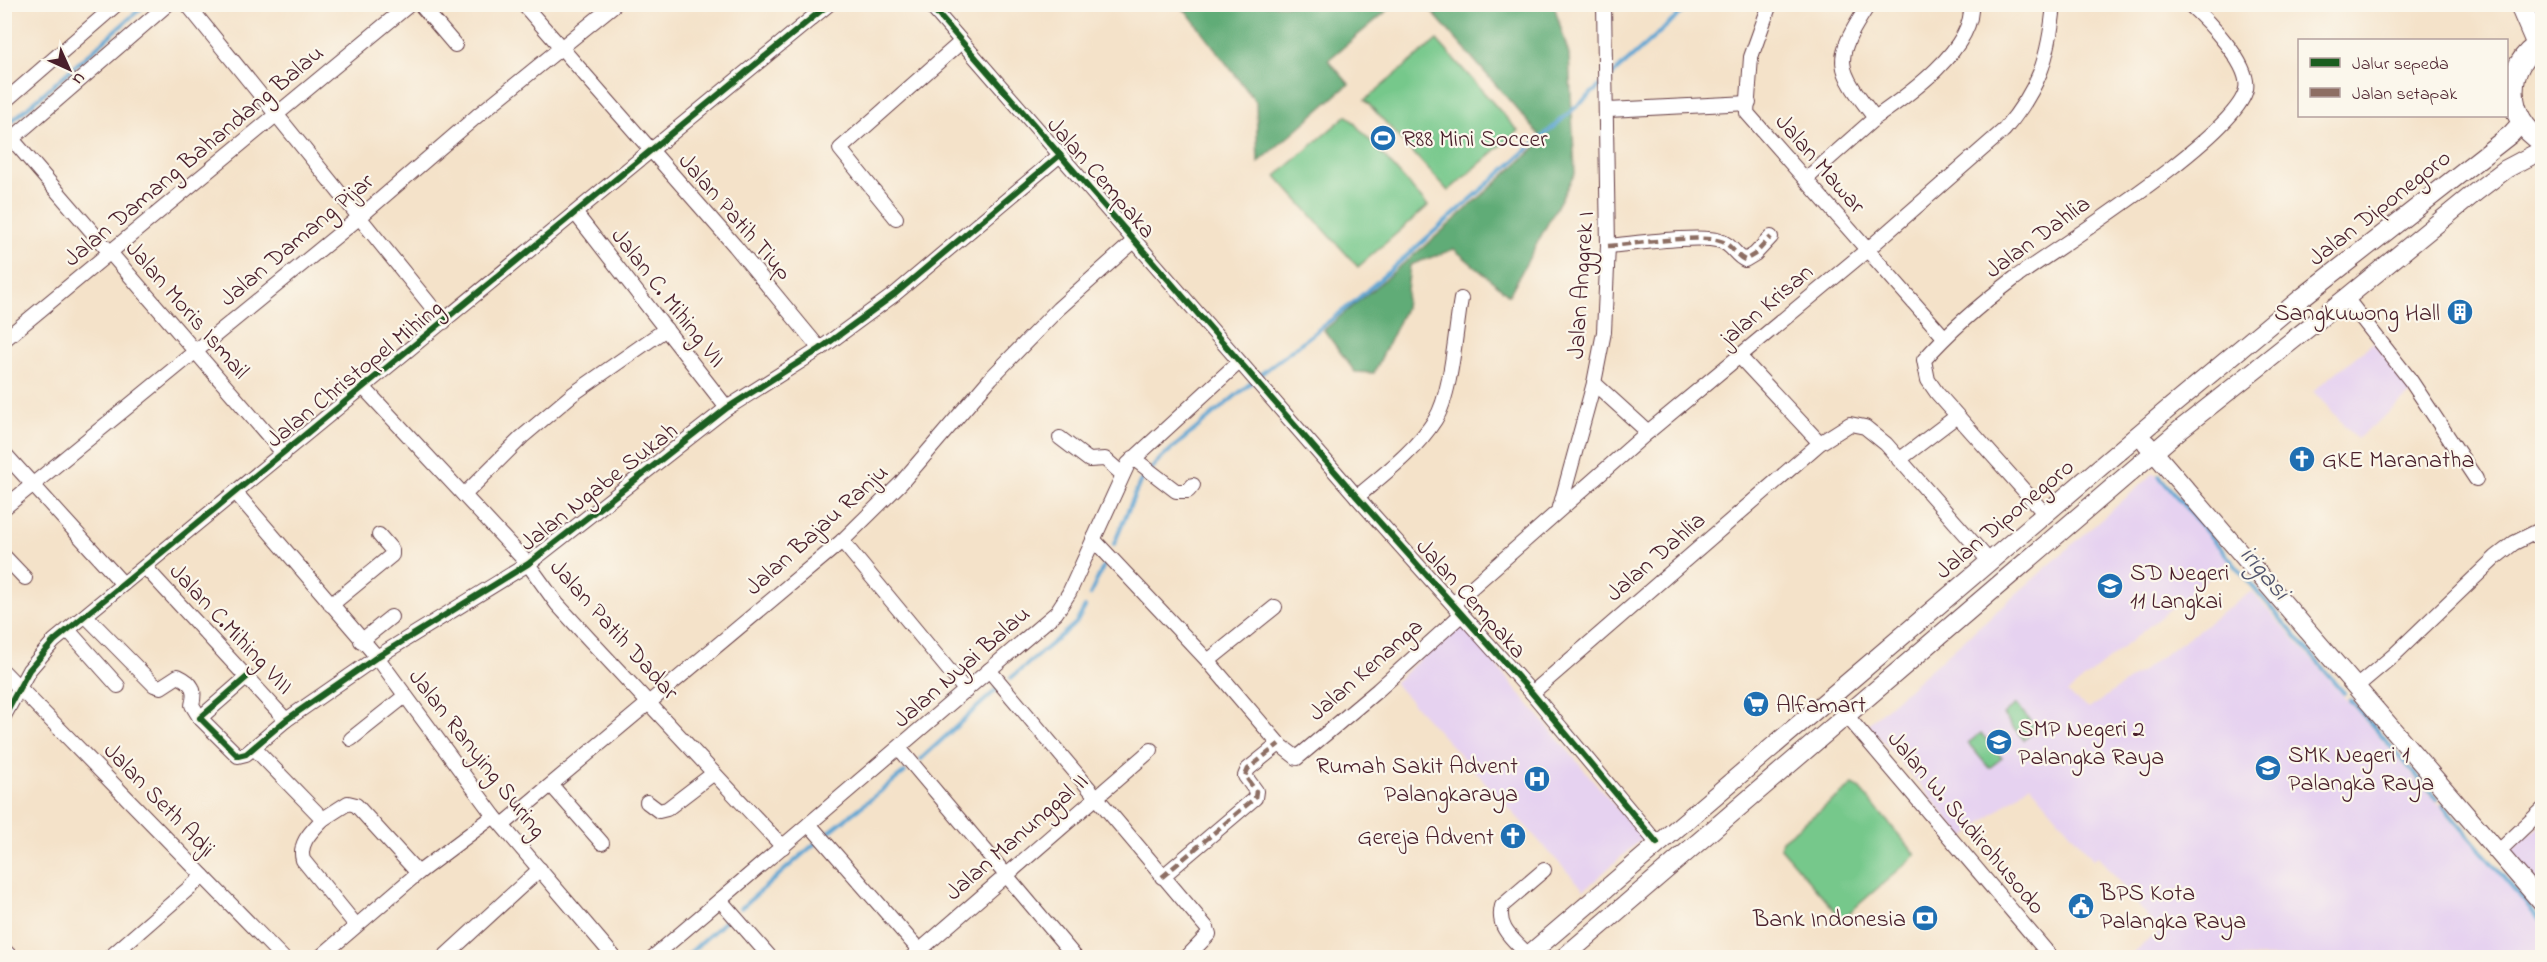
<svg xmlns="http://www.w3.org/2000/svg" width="2547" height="962" viewBox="0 0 2547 962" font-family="'Indie Flower',sans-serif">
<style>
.built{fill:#e6d2f0}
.green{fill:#76c88b;stroke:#60745b;stroke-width:1.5}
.forest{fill:#60ac77;stroke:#556651;stroke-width:1.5}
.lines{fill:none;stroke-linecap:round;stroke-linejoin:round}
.stream{stroke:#5da5d3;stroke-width:4}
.minor-casing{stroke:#643c43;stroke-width:16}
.major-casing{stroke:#643c43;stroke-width:20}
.highway-casing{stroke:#643c43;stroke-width:23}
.minor{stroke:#fff;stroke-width:14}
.major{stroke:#fff;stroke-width:18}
.highway{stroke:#fff;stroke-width:21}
.quiet{stroke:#8d6e63;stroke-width:4.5;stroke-dasharray:9 4.5;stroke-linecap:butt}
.cycleway-casing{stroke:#fbf7ec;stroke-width:10}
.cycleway{stroke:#1b5e20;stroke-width:6}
.labels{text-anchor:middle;stroke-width:4.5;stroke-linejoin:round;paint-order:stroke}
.poi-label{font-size:24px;fill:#4a1f2b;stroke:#fbf7ec;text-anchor:start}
.street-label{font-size:24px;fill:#4a1f2b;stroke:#fbf7ec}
.water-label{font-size:26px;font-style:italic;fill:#52556e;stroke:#fbf7ec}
</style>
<rect width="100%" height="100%" fill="#fbf7ec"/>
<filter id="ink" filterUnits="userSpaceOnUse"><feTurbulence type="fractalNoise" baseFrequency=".0167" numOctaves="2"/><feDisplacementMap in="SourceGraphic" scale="12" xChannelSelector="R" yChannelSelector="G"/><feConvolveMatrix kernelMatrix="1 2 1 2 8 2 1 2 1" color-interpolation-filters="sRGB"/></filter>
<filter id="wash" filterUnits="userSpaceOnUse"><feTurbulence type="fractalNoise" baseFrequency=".008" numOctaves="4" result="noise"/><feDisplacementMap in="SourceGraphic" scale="24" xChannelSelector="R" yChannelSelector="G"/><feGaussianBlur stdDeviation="1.35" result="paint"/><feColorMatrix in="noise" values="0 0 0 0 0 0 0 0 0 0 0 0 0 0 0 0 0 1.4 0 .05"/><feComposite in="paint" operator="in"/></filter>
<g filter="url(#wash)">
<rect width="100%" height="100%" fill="#f4e2c9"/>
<g class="built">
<path d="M2374,342L2412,393L2357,439L2313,391Z"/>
<path d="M2154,473L2229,561L2067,693L2089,709L2252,591L2542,924V957H2128L2159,931L2098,856L2093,859L2030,785L1964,837L1868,724Z"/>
<path d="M1460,623L1642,838L1584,890L1394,683Z"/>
<path d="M2542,824V888L2510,850Z"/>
</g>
<g class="green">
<path d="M1437,40L1518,131L1448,191L1365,100Z"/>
<path d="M1347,115L1428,206L1358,267L1276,176Z"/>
<path d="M2016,704L2037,729L2024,740L2003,715Z"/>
<path d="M1981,733L2002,758L1989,768L1968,743Z"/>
<path d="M1853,785L1859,788L1916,855L1842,919L1780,847L1782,840Z"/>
</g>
<g class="forest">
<path d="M1177,5H1394L1328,60L1349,84L1258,163L1256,102L1187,12Z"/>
<path d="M1426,5H1554L1569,55L1575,173L1509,295L1454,249L1410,265L1405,308L1374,373L1355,372L1324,330L1433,239L1544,140Z"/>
</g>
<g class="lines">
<g class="stream">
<path d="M1609,78L1691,4"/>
<path d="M4,128L146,4"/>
<path d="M1257,377L1354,302L1601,85"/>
<path d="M2159,476L2344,693"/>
<path d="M1114,544L1140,482L1161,458L1252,382"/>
<path d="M1090,595L1104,565"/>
<path d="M1011,678L1076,623L1085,607"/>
<path d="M2350,700L2437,799"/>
<path d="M921,759L997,689"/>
<path d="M2442,805L2542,922"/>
<path d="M829,832L905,772"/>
<path d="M741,908L819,840"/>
<path d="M684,958L725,921"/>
</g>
</g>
</g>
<g filter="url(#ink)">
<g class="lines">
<defs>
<g id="minor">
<path d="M187,4L444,322"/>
<path d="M420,4L455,45"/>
<path d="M523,4L735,246L820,349"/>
<path d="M929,4L1357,497L1532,693L1657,843"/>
<path d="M1770,4L1751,57L1747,113L1944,337"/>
<path d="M4,102L117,4"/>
<path d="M1608,110L1749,103"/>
<path d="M1875,118C1907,96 1975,48 1971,4"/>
<path d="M12,139L284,454"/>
<path d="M6,144L168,4"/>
<path d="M1806,179L1875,118C1835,66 1832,61 1869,4"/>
<path d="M576,214L727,408"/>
<path d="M896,218L840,149L961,42"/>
<path d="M1608,246C1633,244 1699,234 1720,241C1732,244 1735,256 1745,260L1755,254L1771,237"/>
<path d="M2346,298L2411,381L2476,479"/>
<path d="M4,340L410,4"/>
<path d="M1739,356L1820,443"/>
<path d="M1594,383L1648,432"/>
<path d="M364,388L528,564L557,604L588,638L783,847"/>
<path d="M1060,438L1089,460L1105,459L1122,474"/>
<path d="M4,453L123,584"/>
<path d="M1133,458L1176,491H1188L1193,485"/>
<path d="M1899,460L1957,416"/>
<path d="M236,493L377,657L494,816L615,958"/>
<path d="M464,495L522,437L573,394L666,329"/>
<path d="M1357,497C1384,474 1416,450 1435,420C1452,393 1455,332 1461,299"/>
<path d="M1560,507L1594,383L1604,332L1608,246L1604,4"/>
<path d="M4,508L361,216L477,116L615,4"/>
<path d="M2045,514L1937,393L1928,380L1924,360C1951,329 1982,303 2015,278C2058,247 2238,134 2246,89C2251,65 2207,20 2189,4"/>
<path d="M1093,539L1208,661L1279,744L1297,758L1378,690L1462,614"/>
<path d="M842,541L966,691"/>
<path d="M4,556L25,578"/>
<path d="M145,567L286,720"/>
<path d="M1453,604L1648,432L1867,250L2004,130C2039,89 2049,58 2054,4"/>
<path d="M331,605L392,555V550L379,535"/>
<path d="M86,616L154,685L161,687L178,676C193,683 196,690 192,705L200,718"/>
<path d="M68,630L118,686"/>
<path d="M361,641L391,617"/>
<path d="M1208,661L1275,607"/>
<path d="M989,670L1207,928L1209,934L1186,958"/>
<path d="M4,672L283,958"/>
<path d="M247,677L200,718L238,756L246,754L286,720L377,657L528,564L727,408L820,349L895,294L1060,155"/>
<path d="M2356,687L2394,655L2496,557L2514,543L2542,529"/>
<path d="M1532,693L1820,443L1850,424L1865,427L1886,444L1990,562"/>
<path d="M4,716L29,670L54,641L829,4"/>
<path d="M1847,716L2052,958"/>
<path d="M351,739L405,696"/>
<path d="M254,748L323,819C312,831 298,843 303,860L355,924"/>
<path d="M899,748L1076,958"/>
<path d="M552,786L602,843"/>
<path d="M647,802L659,811L667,809L714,773"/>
<path d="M323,819L348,803L356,805L418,873"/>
<path d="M504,824L842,541L901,483L991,378L1058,309L1134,241"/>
<path d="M809,824L926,958"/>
<path d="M2498,852L2542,810"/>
<path d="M1162,877L1255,798L1256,791L1245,776L1248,769L1279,744"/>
<path d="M720,900L771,958"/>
<path d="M4,950L12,958"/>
<path d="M1528,955C1514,940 1496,928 1502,906L1544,870"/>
<path d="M109,958L203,876"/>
<path d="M319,958L418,873L494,816"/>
<path d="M443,958L540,869"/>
<path d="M652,958L1056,613L1069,593L1128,464L1239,362"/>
<path d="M911,958L1151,750"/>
</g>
<g id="major">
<path d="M2146,443L2542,903"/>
<path d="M1525,958L2167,410L2304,296L2511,134L2521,123"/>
<path d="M1563,958L2182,428L2346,298L2477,191L2506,169L2542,150"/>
</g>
<g id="highway">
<path d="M2520,4L2538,46"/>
<path d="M2542,43C2502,64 2505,120 2542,141"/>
</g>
</defs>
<use href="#minor" class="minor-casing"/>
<use href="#major" class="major-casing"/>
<use href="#highway" class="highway-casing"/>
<use href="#minor" class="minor"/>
<use href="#major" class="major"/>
<use href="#highway" class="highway"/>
<g class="quiet">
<path d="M1608,246C1633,244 1699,234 1720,241C1732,244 1735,256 1745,260L1755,254L1771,237"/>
<path d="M1162,877L1255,798L1256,791L1245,776L1248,769L1279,744"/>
</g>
<defs>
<g id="cycleway">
<path d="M929,4L1357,497L1532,693L1657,843"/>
<path d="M247,677L200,718L238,756L246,754L286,720L377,657L528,564L727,408L820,349L895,294L1060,155"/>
<path d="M4,716L29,670L54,641L829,4"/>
</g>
</defs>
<use href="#cycleway" class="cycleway-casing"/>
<use href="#cycleway" class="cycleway"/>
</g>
</g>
<defs>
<symbol id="stadium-disc" viewBox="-11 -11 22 22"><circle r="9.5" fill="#1f6fb2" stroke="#fbf7ec"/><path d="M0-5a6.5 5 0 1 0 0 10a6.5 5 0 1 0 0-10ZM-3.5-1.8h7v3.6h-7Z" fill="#fff"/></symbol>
<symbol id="building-disc" viewBox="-11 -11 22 22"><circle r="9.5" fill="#1f6fb2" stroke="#fbf7ec"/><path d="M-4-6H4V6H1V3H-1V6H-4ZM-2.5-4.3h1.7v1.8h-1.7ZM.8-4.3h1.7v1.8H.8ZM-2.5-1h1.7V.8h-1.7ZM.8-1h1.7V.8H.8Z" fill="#fff"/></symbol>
<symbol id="church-disc" viewBox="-11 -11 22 22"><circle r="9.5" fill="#1f6fb2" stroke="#fbf7ec"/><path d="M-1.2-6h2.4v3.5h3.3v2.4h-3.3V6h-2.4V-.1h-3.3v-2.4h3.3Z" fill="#fff"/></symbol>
<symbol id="school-disc" viewBox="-11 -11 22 22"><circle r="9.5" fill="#1f6fb2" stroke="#fbf7ec"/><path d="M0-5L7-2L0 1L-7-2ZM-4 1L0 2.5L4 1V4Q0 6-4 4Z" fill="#fff"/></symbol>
<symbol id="supermarket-disc" viewBox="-11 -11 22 22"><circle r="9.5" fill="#1f6fb2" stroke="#fbf7ec"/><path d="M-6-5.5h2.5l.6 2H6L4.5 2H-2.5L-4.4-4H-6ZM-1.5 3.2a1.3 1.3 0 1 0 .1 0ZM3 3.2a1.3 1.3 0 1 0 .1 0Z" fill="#fff"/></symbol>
<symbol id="hospital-disc" viewBox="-11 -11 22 22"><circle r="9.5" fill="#1f6fb2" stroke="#fbf7ec"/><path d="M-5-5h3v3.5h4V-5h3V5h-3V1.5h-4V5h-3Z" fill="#fff"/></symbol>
<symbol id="civic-disc" viewBox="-11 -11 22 22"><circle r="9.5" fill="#1f6fb2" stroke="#fbf7ec"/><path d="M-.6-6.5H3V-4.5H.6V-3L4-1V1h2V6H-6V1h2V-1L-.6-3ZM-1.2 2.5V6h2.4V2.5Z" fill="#fff"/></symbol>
<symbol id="bank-disc" viewBox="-11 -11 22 22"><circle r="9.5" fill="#1f6fb2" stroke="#fbf7ec"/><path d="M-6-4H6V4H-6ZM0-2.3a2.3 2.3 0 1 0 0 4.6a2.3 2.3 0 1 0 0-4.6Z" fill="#fff"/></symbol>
</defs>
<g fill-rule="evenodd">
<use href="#stadium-disc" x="1368" y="123" width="30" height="30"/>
<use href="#building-disc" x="2445" y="297" width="30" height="30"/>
<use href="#church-disc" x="2287" y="444" width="30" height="30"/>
<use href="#school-disc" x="2095" y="571" width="30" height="30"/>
<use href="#supermarket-disc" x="1741" y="689" width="30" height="30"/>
<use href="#school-disc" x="1984" y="727" width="30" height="30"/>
<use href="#school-disc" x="2253" y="753" width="30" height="30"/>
<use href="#hospital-disc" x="1522" y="764" width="30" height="30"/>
<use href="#church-disc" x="1498" y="821" width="30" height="30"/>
<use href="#civic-disc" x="2066" y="891" width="30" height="30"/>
<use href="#bank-disc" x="1910" y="903" width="30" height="30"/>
</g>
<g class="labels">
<g class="poi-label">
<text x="1402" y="146">R88 Mini Soccer</text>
<text x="2440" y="320" text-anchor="end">Sangkuwong Hall</text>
<text x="2322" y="467">GKE Maranatha</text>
<text x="2130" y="580">SD Negeri<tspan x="2130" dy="28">11 Langkai</tspan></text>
<text x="1776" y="712">Alfamart</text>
<text x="2018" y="736">SMP Negeri 2<tspan x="2018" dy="28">Palangka Raya</tspan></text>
<text x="2288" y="762">SMK Negeri 1<tspan x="2288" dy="28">Palangka Raya</tspan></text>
<text x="1518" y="773" text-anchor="end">Rumah Sakit Advent<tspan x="1518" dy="28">Palangkaraya</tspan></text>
<text x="1494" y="844" text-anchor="end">Gereja Advent</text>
<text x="2100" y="900">BPS Kota<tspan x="2100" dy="28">Palangka Raya</tspan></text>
<text x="1906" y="926" text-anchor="end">Bank Indonesia</text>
</g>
<g class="street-label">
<text transform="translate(193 155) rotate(-40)" y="8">Jalan Damang Bahandang Balau</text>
<text transform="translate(1821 163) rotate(49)" y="8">Jalan Mawar</text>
<text transform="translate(1102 177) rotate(49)" y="8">Jalan Cempaka</text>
<text transform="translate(2379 207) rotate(-38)" y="8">Jalan Diponegoro</text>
<text transform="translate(736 216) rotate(49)" y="8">Jalan Patih Tiup</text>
<text transform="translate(2037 236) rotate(-36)" y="8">Jalan Dahlia</text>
<text transform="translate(296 239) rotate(-40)" y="8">Jalan Damang Pijar</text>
<text transform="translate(1580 285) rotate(-86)" y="8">Jalan Anggrek I</text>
<text transform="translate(669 297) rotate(52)" y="8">Jalan C. Mihing VII</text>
<text transform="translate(1766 304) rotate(-40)" y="8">jalan Krisan</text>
<text transform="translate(188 309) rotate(49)" y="8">Jalan Moris Ismail</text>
<text transform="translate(354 373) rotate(-39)" y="8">Jalan Christopel Mihing</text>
<text transform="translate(598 486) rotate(-38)" y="8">Jalan Ngabe Sukah</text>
<text transform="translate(2004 518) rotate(-40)" y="8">Jalan Diponegoro</text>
<text transform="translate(816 529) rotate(-42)" y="8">Jalan Bajau Ranju</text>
<text transform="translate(1655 556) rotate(-41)" y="8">Jalan Dahlia</text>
<text transform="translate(1472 598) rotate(48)" y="8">Jalan Cempaka</text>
<text transform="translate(232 628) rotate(47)" y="8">Jalan C.Mihing VIII</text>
<text transform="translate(615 629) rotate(48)" y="8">Jalan Patih Dadar</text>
<text transform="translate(961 666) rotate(-41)" y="8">Jalan Nyai Balau</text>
<text transform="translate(1365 669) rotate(-41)" y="8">Jalan Kenanga</text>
<text transform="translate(478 753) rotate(52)" y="8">Jalan Ranying Suring</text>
<text transform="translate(160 799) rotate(46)" y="8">Jalan Seth Adji</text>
<text transform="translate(1967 822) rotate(50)" y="8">Jalan W. Sudirohusodo</text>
<text transform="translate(1016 836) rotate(-41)" y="8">Jalan Manunggal II</text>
</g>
<g class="water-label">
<text transform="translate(2266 572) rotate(50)" y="9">irigasi</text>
</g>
</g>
<rect width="2547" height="962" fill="none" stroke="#fbf7ec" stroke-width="24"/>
<rect x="2298" y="39" width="210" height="78" fill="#fbf7ec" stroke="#b4a19f" stroke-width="1.5"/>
<rect x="2310" y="58" width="30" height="9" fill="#1b5e20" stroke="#b4a19f" stroke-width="1.5"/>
<text x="2352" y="69" font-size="18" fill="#4a1f2b">Jalur sepeda</text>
<rect x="2310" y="88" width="30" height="9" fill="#8d6e63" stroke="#b4a19f" stroke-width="1.5"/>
<text x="2352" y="99" font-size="18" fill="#4a1f2b">Jalan setapak</text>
<g transform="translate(69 69) rotate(135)" stroke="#fbf7ec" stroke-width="4.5" paint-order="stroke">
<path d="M0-4.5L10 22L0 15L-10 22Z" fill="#4a1f2b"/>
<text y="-9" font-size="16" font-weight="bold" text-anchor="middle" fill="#4a1f2b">U</text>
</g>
</svg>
